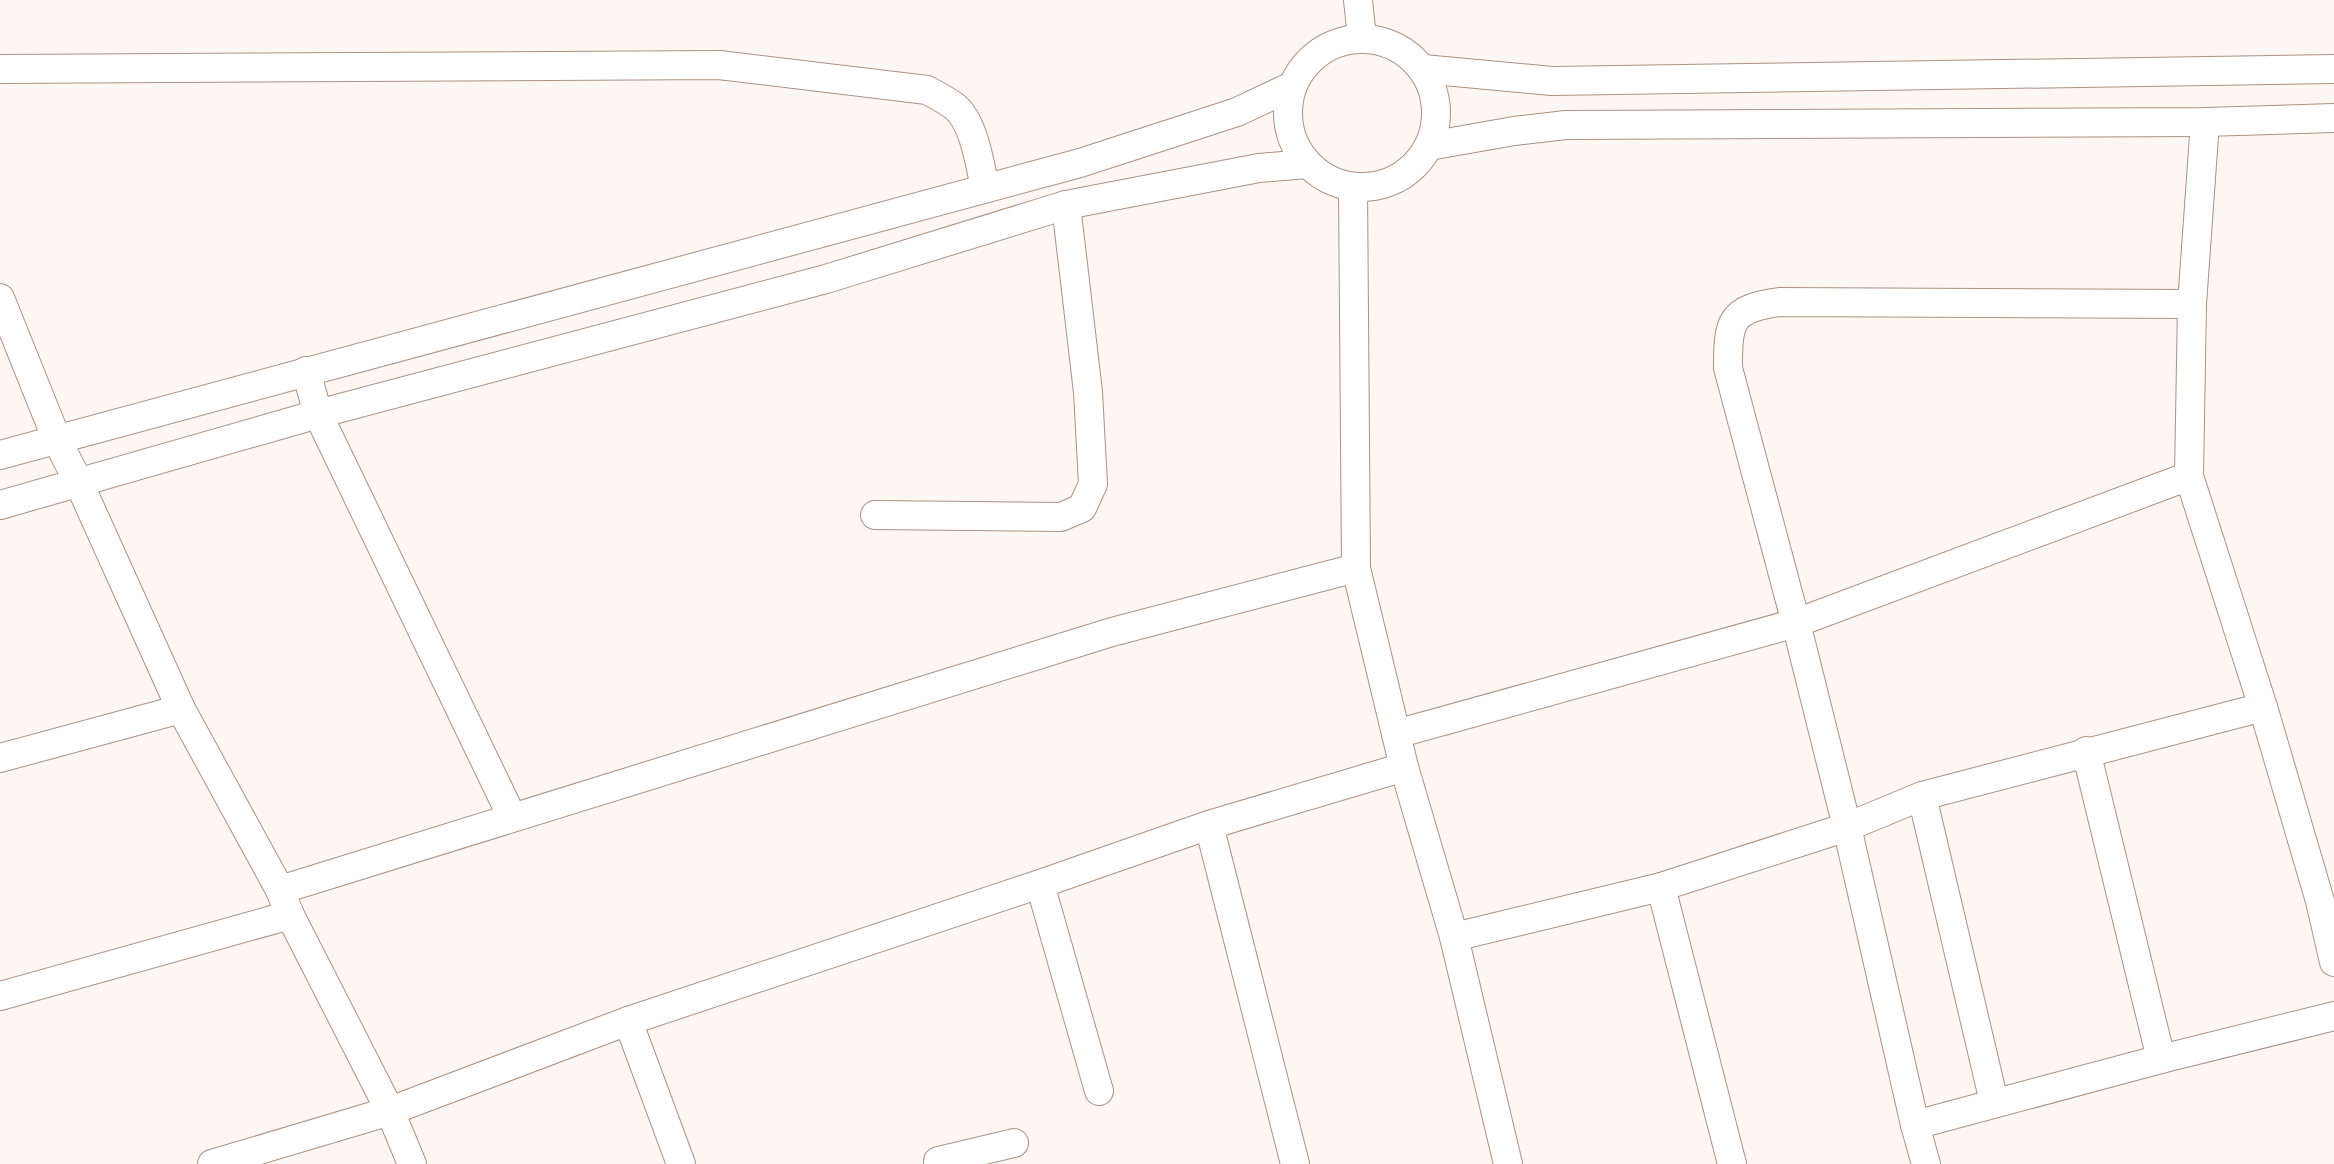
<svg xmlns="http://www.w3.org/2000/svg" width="2334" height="1164" viewBox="0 0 2334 1164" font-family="'Fira Sans',sans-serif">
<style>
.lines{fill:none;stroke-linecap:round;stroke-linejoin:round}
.street-casing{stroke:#aa9281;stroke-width:30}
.street{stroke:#fff;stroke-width:28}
</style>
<rect width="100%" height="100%" fill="#fdf7f4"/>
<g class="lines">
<defs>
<g id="street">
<path d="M1358,0L1362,38"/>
<circle cx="1362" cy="113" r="74"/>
<path d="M0,69L719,65L927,90C936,95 946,100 954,106C974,121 980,165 985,188"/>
<path d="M1423,69L1552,81L2334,69"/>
<path d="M1429,146L1514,131L1566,125L2205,122L2334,118"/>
<path d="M1353,188L1356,568L1404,767L1454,937L1508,1164"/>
<path d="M0,298L57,440L79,483L181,709L280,890L290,915L390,1111L412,1164"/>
<path d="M306,371L318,414L512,817"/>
<path d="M0,455L1080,163L1237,112L1292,86"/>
<path d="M0,505L318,414L826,279L1066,205L1259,168L1307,164"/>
<path d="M875,515L1061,517L1082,508L1093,484L1088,392L1066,205"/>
<path d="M2263,707L2320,901L2334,962"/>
<path d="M1396,734L1796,623L2189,476"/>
<path d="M0,758L181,709"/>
<path d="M1922,796L1994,1102"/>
<path d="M1209,825L1295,1164"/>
<path d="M1040,884L1099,1091"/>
<path d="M1661,887L1732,1164"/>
<path d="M280,890L1112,632L1356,568"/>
<path d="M1454,937L1661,887L1847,827L1922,796L2263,707L2189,476L2192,304L2205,122"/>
<path d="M0,996L290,915"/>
<path d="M628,1021L681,1164"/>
<path d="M2161,1059L2334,1016"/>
<path d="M1915,1125L2161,1059L2086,751"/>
<path d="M212,1164L390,1111L628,1021L1040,884L1209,825L1404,767"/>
<path d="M938,1164V1161L1014,1143"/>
<path d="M1926,1164L1915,1125L1847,827L1796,623L1728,368C1728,321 1730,309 1779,302L2192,304"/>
</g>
</defs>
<use href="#street" class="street-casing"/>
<use href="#street" class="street"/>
</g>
</svg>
